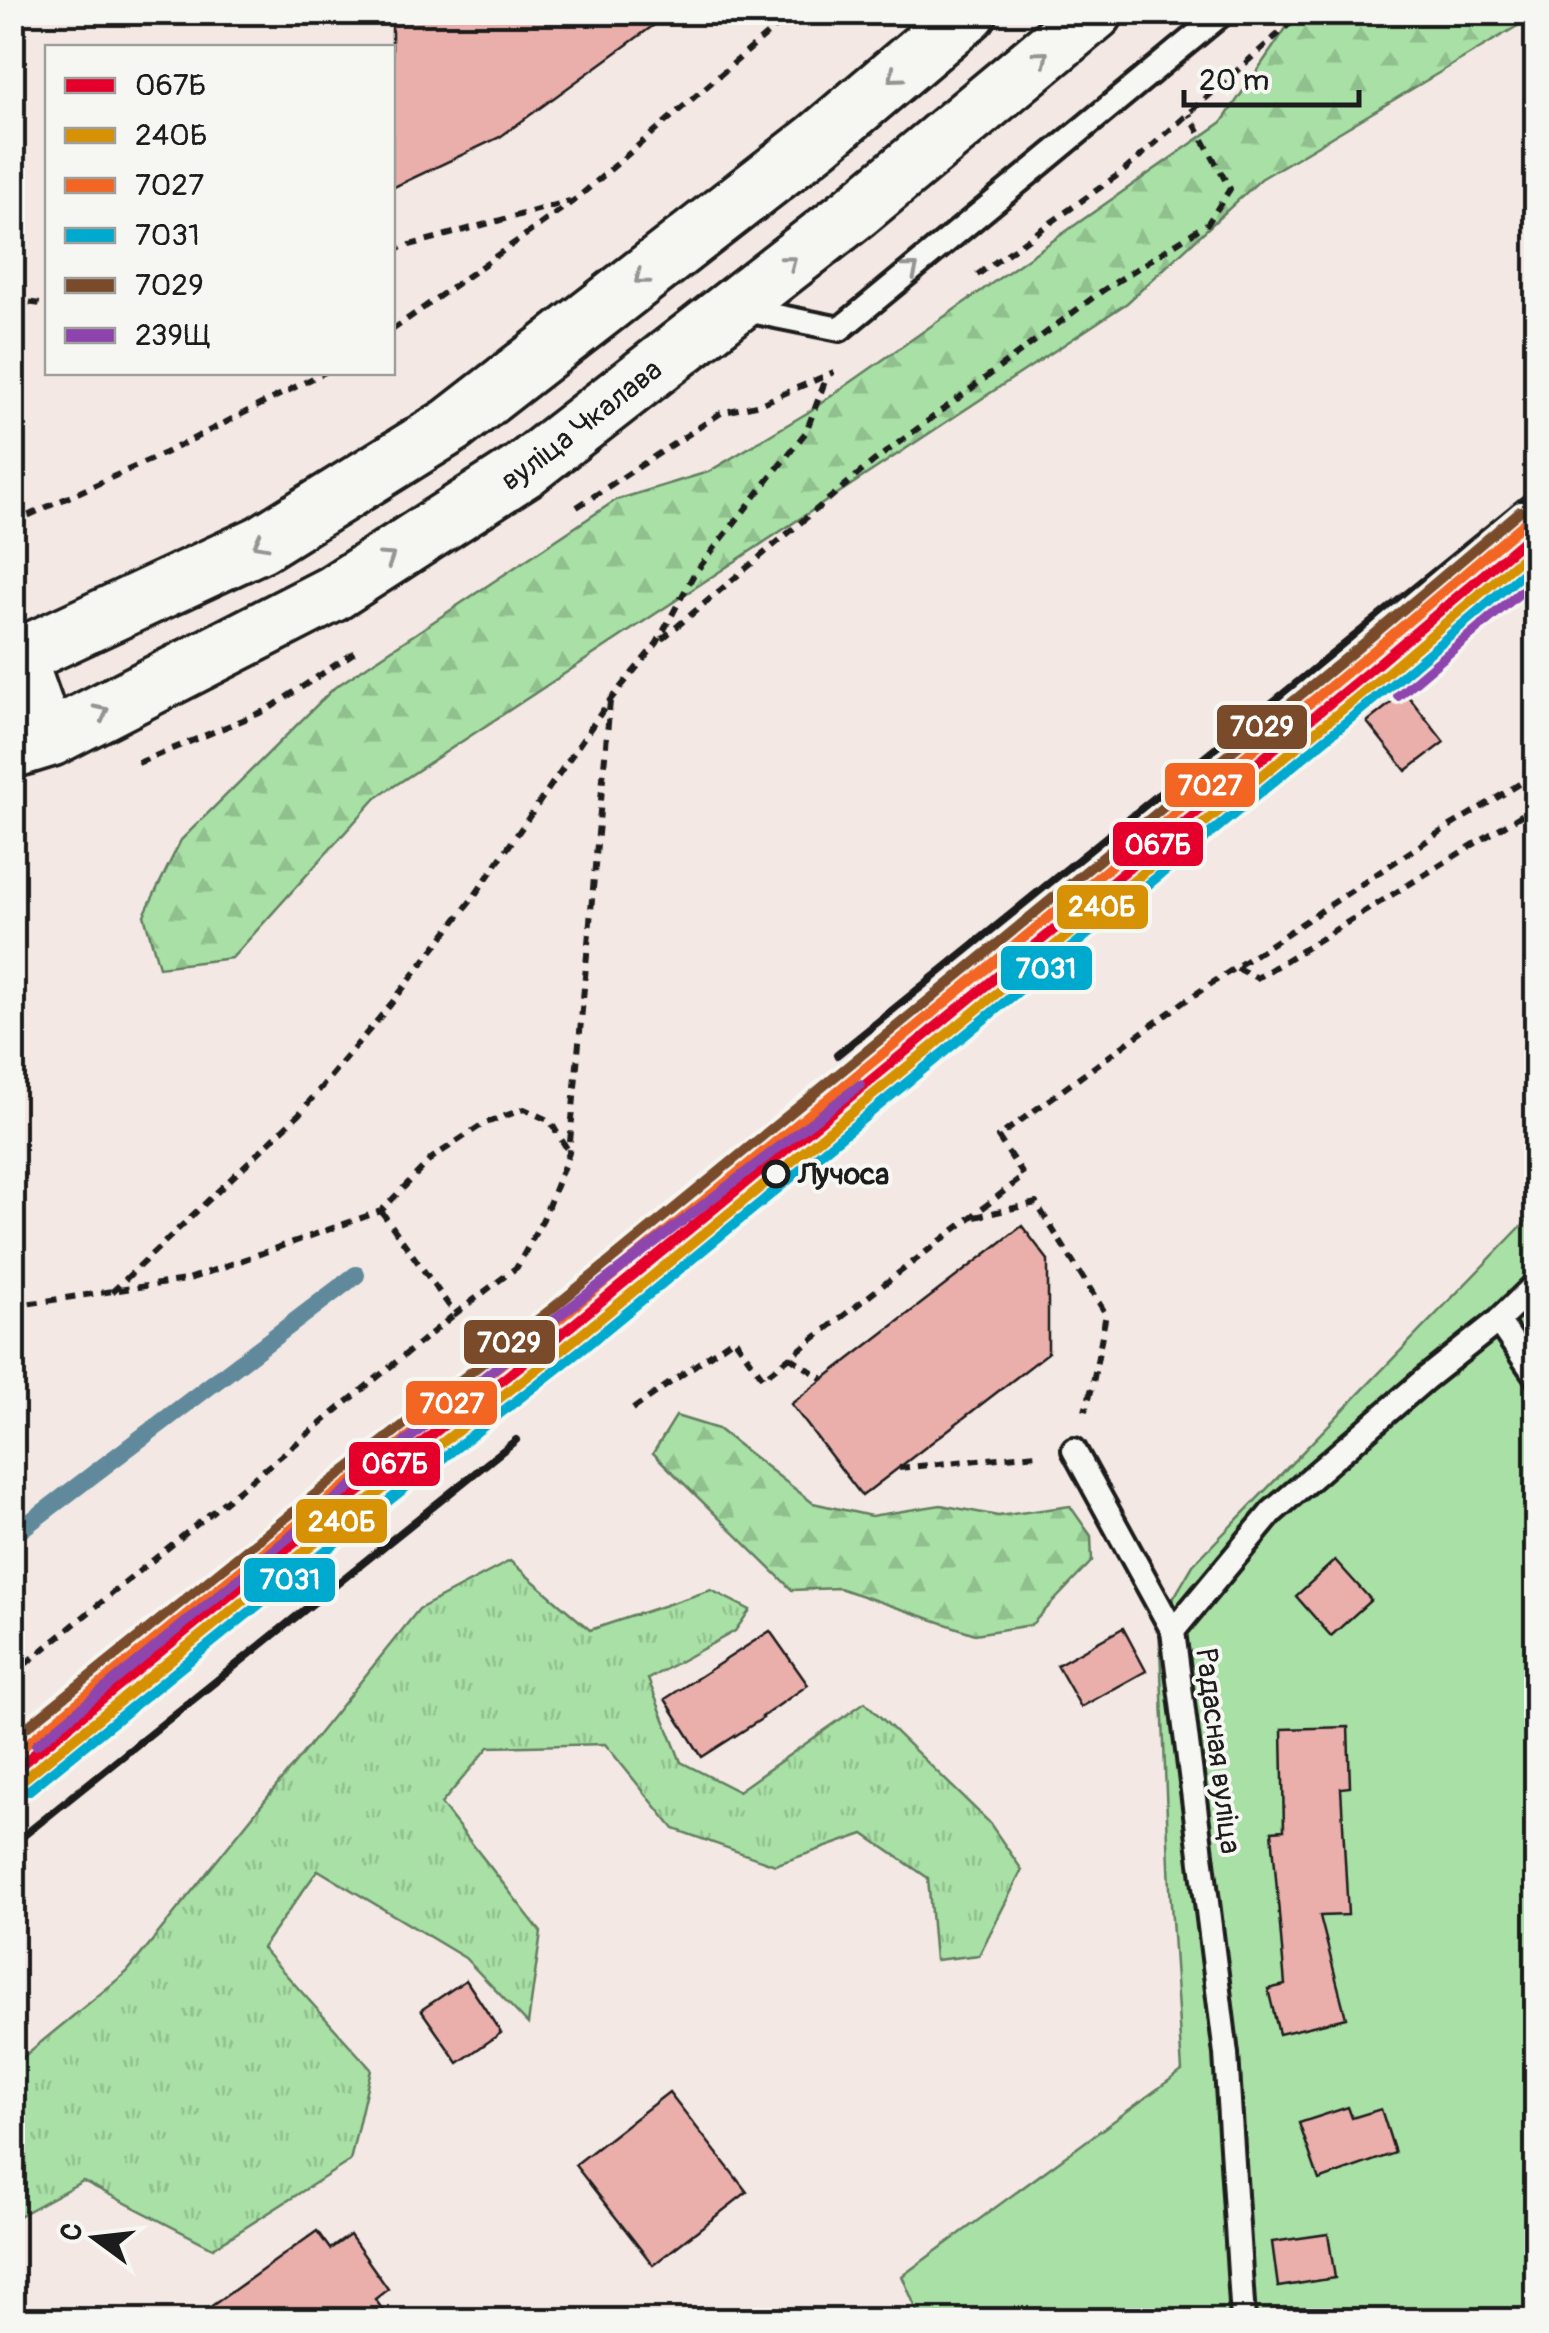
<svg xmlns="http://www.w3.org/2000/svg" width="1549" height="2333" font-family="Pangolin,sans-serif">
<defs>
<pattern id="grass-tufts" width="24" height="20" patternUnits="userSpaceOnUse" patternTransform="scale(2.5)"><rect width="24" height="20" fill="#a8e0a5"/><path d="M3 7l-1-3M5 7V3M7 7l1-3M15 17l-1-3M17 17v-4M19 17l1-3" fill="none" stroke="#90c08d"/></pattern>
<pattern id="forest-firs" width="22" height="20" patternUnits="userSpaceOnUse" patternTransform="scale(2.5)"><rect width="22" height="20" fill="#a8e0a5"/><path d="M5 1l3.5 6h-7zM16 11l3.5 6h-7z" fill="#90c08d"/></pattern>
</defs>
<rect width="100%" height="100%" fill="#f4e8e4"/>
<filter id="ink" filterUnits="userSpaceOnUse"><feTurbulence type="fractalNoise" baseFrequency=".01" numOctaves="2"/><feDisplacementMap in="SourceGraphic" scale="20" xChannelSelector="R" yChannelSelector="G"/><feConvolveMatrix kernelMatrix="1 2 1 2 8 2 1 2 1" color-interpolation-filters="sRGB"/></filter>
<g filter="url(#ink)">
<path fill="url(#grass-tufts)" stroke="#627e60" stroke-width="2.5" d="M510,1561L590,1630L711,1590L750,1610L735,1631L648,1679L681,1762L738,1791L865,1702L989,1822L1022,1870L979,1955L935,1960L928,1878L864,1834L775,1865L674,1829L605,1744L489,1747L441,1804L541,1932L528,2024L465,1958L318,1870L262,1948L371,2069L350,2161L213,2248L83,2181L13,2219V2065L127,1972L419,1609Z"/>
<g fill="url(#forest-firs)" stroke="#627e60" stroke-width="2.5">
<path d="M1297,12H1536V15L1261,179L1127,303L376,798L232,958L159,967L144,915L181,840L334,688L616,500L708,472L807,413L1222,122Z"/>
<path d="M676,1416L718,1429L813,1503L871,1516L941,1505L998,1516L1070,1506L1091,1536L1092,1561L1031,1625L975,1634L839,1588L792,1590L653,1453Z"/>
</g>
<path fill="#a8e0a5" stroke="#627e60" stroke-width="2.5" d="M1536,1211V2320H921L902,2276L1182,2071L1170,1889L1159,1623L1193,1565Z"/>
<g fill="none" stroke-linecap="round" stroke-linejoin="round">
<path stroke="#608a9b" stroke-width="18" d="M12,1536L356,1275"/>
</g>
<g fill="#eaafaa" stroke="#1c1c1c" stroke-width="2.5">
<path d="M392,12H672L500,137L392,188Z"/>
<path d="M1405,692L1444,742L1406,771L1367,722Z"/>
<path d="M1022,1226L1048,1260V1353L862,1496L791,1404Z"/>
<path d="M1335,1560L1371,1600L1331,1636L1296,1596Z"/>
<path d="M1123,1628L1146,1671L1081,1707L1057,1665Z"/>
<path d="M770,1631L808,1685L762,1717L763,1718L702,1757L665,1699Z"/>
<path d="M1348,1727L1350,1787L1341,1788L1348,1915L1320,1916L1346,2018L1279,2034L1268,1989L1285,1985L1272,1831L1284,1830L1282,1729Z"/>
<path d="M466,1980L501,2033L458,2063L421,2010Z"/>
<path d="M669,2092L747,2192L653,2265L575,2165Z"/>
<path d="M1348,2107L1352,2118L1381,2109L1395,2153L1319,2180L1299,2123Z"/>
<path d="M317,2231L330,2249L350,2235L388,2289L375,2299L390,2320H192Z"/>
<path d="M1328,2234L1335,2278L1278,2287L1272,2242Z"/>
</g>
<g fill="none" stroke-linecap="round" stroke-linejoin="round">
<g stroke="#1c1c1c" stroke-width="30">
<g id="lane">
<path d="M741,309L840,329L1224,12"/>
<path d="M1498,1321L1536,1376"/>
<path d="M1074,1450L1173,1631"/>
<path d="M1243,2320L1226,2054L1173,1631L1272,1512L1425,1379L1498,1321L1536,1284"/>
</g>
</g>
<g stroke="#1c1c1c" stroke-width="52">
<path id="street" d="M22,656L51,738"/>
</g>
<g stroke="#1c1c1c" stroke-width="62">
<g id="secondary">
<path d="M12,660L261,544L452,425L817,141L969,12"/>
<path id="s1" d="M12,750L51,738L332,594L524,470L856,211L1095,12"/>
</g>
</g>
<g stroke="#1c1c1c" stroke-width="6" stroke-dasharray="10 8" stroke-linecap="butt">
<path d="M392,250L570,201"/>
<path d="M977,275L1125,170L1303,12"/>
<path d="M12,300L48,305"/>
<path d="M392,330L576,199L793,12"/>
<path d="M577,507L721,413L760,404L834,372"/>
<path d="M12,523L165,453L325,372"/>
<path d="M662,639L874,461L1102,291L1208,223L1230,189L1189,114"/>
<path d="M138,763L267,710L358,650"/>
<path d="M1237,968L1257,978L1536,806"/>
<path d="M381,1211L455,1314L517,1267L543,1219L569,1153L610,701"/>
<path d="M975,1217L1036,1203L1106,1314L1092,1388L1085,1411"/>
<path d="M112,1292L299,1114L391,1004L473,898L610,700L657,643L694,574L806,432L827,376"/>
<path d="M12,1306L186,1280L381,1211L432,1158L483,1124L524,1109L550,1121L569,1152"/>
<path d="M790,1357L823,1379"/>
<path d="M633,1409L734,1338L763,1378L1024,1176L998,1137L1185,1001L1437,834L1536,774"/>
<path d="M899,1468L1037,1454"/>
<path d="M12,1675L455,1314"/>
</g>
<use href="#lane" stroke="#f6f6f2" stroke-width="22"/>
<use href="#street" stroke="#f6f6f2" stroke-width="45"/>
<use href="#secondary" stroke="#f6f6f2" stroke-width="55"/>
<g stroke="#1c1c1c" stroke-width="8">
<path d="M837,1055L1536,489"/>
<path d="M12,1845L516,1440"/>
</g>
<g stroke="#f6f6f2" stroke-width="18">
<path id="rail-1" d="M12,1772L329,1515L570,1327L1374,667L1536,530"/>
</g>
<g stroke="#f6f6f2" stroke-width="18">
<path id="rail-2" d="M20,1782L337,1525L578,1337L1382,677L1536,546"/>
</g>
<g stroke="#f6f6f2" stroke-width="18">
<path id="rail-3" d="M12,1756L321,1505L562,1317L1366,657L1528,520"/>
</g>
<g stroke="#f6f6f2" stroke-width="18">
<path id="rail-4" d="M28,1791L345,1535L586,1346L1390,686L1536,562"/>
</g>
<g stroke="#f6f6f2" stroke-width="18">
<path id="rail-5" d="M12,1739L313,1496L554,1307L1358,648L1520,511"/>
</g>
<g stroke="#f6f6f2" stroke-width="18">
<g id="rail-6">
<path d="M1398,696L1536,579"/>
<path d="M36,1745L560,1315L860,1085"/>
</g>
</g>
<use href="#rail-1" stroke="#e4002b" stroke-width="10"/>
<use href="#rail-2" stroke="#d69104" stroke-width="10"/>
<use href="#rail-3" stroke="#f26522" stroke-width="10"/>
<use href="#rail-4" stroke="#00a9ce" stroke-width="10"/>
<use href="#rail-5" stroke="#7a4b2a" stroke-width="10"/>
<use href="#rail-6" stroke="#8e44ad" stroke-width="10"/>
</g>
<defs><path id="oneway-chevron" d="M-2-3.5L2.5 0L-2 3.5" fill="none" stroke-width="1.6" stroke-linecap="round" stroke-linejoin="round" transform="scale(2.5)"/></defs>
<g stroke="#949492">
<use href="#oneway-chevron" transform="translate(1042 57) rotate(-40)"/>
<use href="#oneway-chevron" transform="translate(895 76) rotate(140)"/>
<use href="#oneway-chevron" transform="translate(790 262) rotate(-38)"/>
<use href="#oneway-chevron" transform="translate(912 269) rotate(-39)"/>
<use href="#oneway-chevron" transform="translate(641 278) rotate(142)"/>
<use href="#oneway-chevron" transform="translate(260 543) rotate(152)"/>
<use href="#oneway-chevron" transform="translate(388 558) rotate(-33)"/>
<use href="#oneway-chevron" transform="translate(102 712) rotate(-27)"/>
</g>
</g>
<circle fill="#f6f6f2" stroke="#1c1c1c" stroke-width="5" cx="776" cy="1174" r="12"/>
<g text-anchor="middle" dominant-baseline="central" stroke-width="8" stroke-linejoin="round" paint-order="stroke">
<g font-size="30" fill="#1c1c1c" stroke="#f6f6f2">
<text stroke="none"><textPath href="#s1" startOffset="658">вуліца Чкалава</textPath></text>
<text transform="translate(1218 1751) rotate(83)">Радасная вуліца</text>
</g>
<g font-size="30" font-weight="bold" fill="#1c1c1c" stroke="#f6f6f2" text-anchor="start">
<text x="798" y="1174">Лучоса</text>
</g>
</g>
<g stroke="#f6f6f2" stroke-width="4">
<rect x="1215" y="703" width="94" height="48" rx="10" fill="#7a4b2a"/>
<rect x="1163" y="761" width="94" height="48" rx="10" fill="#f26522"/>
<rect x="1111" y="820" width="94" height="48" rx="10" fill="#e4002b"/>
<rect x="1055" y="883" width="95" height="48" rx="10" fill="#d69104"/>
<rect x="999" y="944" width="95" height="48" rx="10" fill="#00a9ce"/>
<rect x="462" y="1318" width="95" height="48" rx="10" fill="#7a4b2a"/>
<rect x="404" y="1379" width="95" height="48" rx="10" fill="#f26522"/>
<rect x="347" y="1440" width="95" height="48" rx="10" fill="#e4002b"/>
<rect x="294" y="1497" width="95" height="48" rx="10" fill="#d69104"/>
<rect x="242" y="1556" width="95" height="48" rx="10" fill="#00a9ce"/>
</g>
<g font-size="28" text-anchor="middle" font-weight="bold" fill="#fff">
<text x="1262" y="736">7029</text>
<text x="1210" y="795">7027</text>
<text x="1158" y="854">067Б</text>
<text x="1102" y="916">240Б</text>
<text x="1046" y="978">7031</text>
<text x="509" y="1352">7029</text>
<text x="452" y="1413">7027</text>
<text x="395" y="1473">067Б</text>
<text x="342" y="1531">240Б</text>
<text x="290" y="1589">7031</text>
</g>
<rect width="1549" height="2333" fill="none" stroke="#f6f6f2" stroke-width="50"/>
<rect x="25" y="25" width="1499" height="2283" fill="none" stroke="#1c1c1c" stroke-width="4" filter="url(#ink)"/>
<rect x="45" y="45" width="350" height="330" fill="#f6f6f2" stroke="#9f9f9c" stroke-width="2.5"/>
<rect x="65" y="78" width="50" height="15" fill="#e4002b" stroke="#9f9f9c" stroke-width="2.5"/>
<text x="135" y="95" font-size="30" fill="#1c1c1c">067Б</text>
<rect x="65" y="128" width="50" height="15" fill="#d69104" stroke="#9f9f9c" stroke-width="2.5"/>
<text x="135" y="145" font-size="30" fill="#1c1c1c">240Б</text>
<rect x="65" y="178" width="50" height="15" fill="#f26522" stroke="#9f9f9c" stroke-width="2.5"/>
<text x="135" y="195" font-size="30" fill="#1c1c1c">7027</text>
<rect x="65" y="228" width="50" height="15" fill="#00a9ce" stroke="#9f9f9c" stroke-width="2.5"/>
<text x="135" y="245" font-size="30" fill="#1c1c1c">7031</text>
<rect x="65" y="278" width="50" height="15" fill="#7a4b2a" stroke="#9f9f9c" stroke-width="2.5"/>
<text x="135" y="295" font-size="30" fill="#1c1c1c">7029</text>
<rect x="65" y="328" width="50" height="15" fill="#8e44ad" stroke="#9f9f9c" stroke-width="2.5"/>
<text x="135" y="345" font-size="30" fill="#1c1c1c">239Щ</text>
<g transform="translate(95 2238) rotate(285)" stroke="#f6f6f2" stroke-width="8" paint-order="stroke">
<path d="M0-8L18 38L0 25L-18 38Z" fill="#1c1c1c"/>
<text y="-15" font-size="28" font-weight="bold" text-anchor="middle" fill="#1c1c1c">С</text>
</g>
<path d="M1184 90v15h175v-15" fill="none" stroke="#1c1c1c" stroke-width="5"/>
<text x="1199" y="90" font-size="30" fill="#1c1c1c" stroke="#f6f6f2" stroke-width="8" paint-order="stroke">20 m</text>
</svg>
